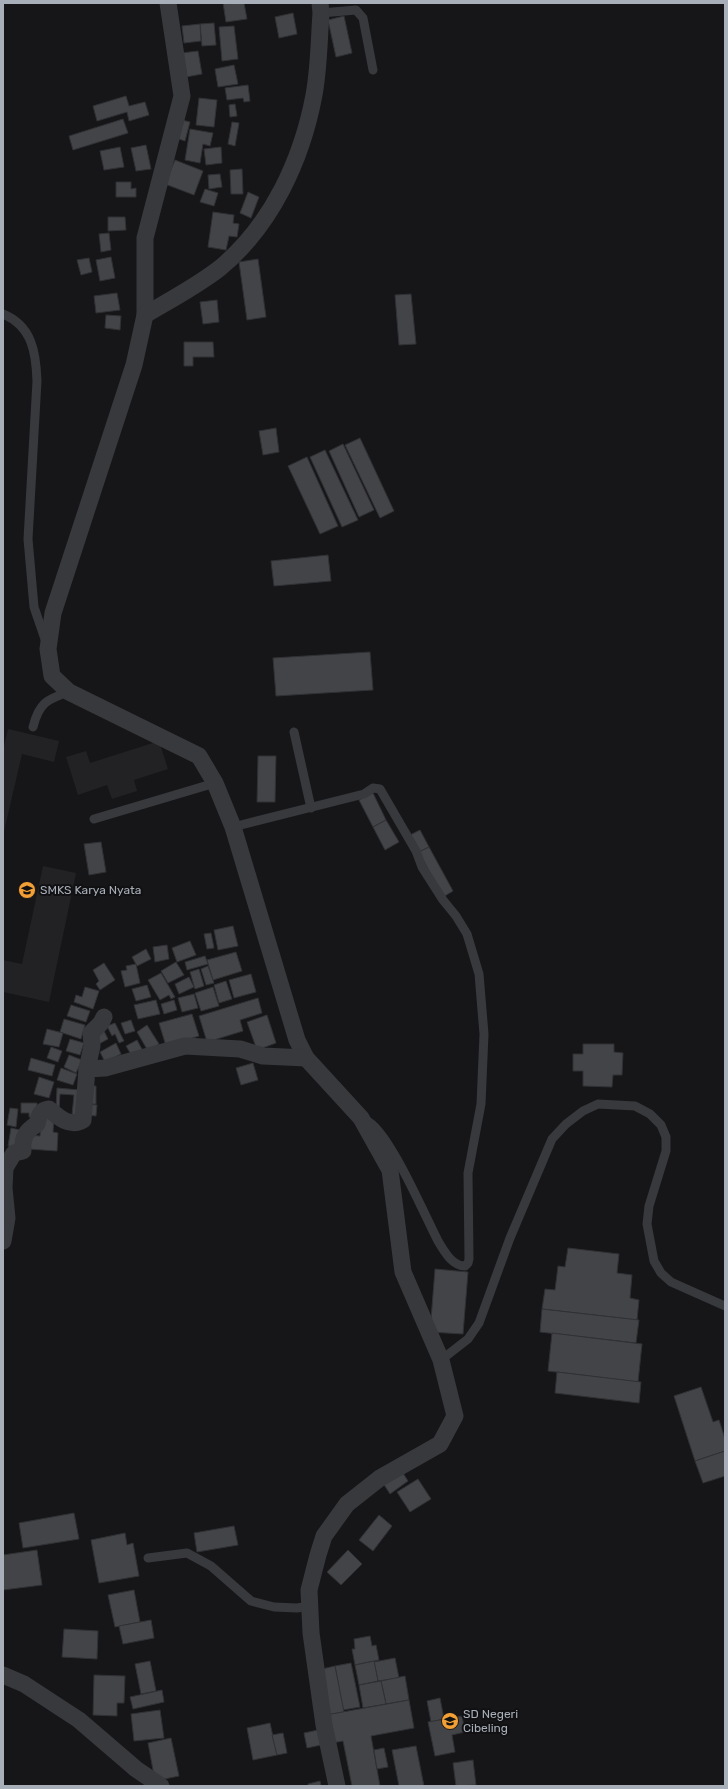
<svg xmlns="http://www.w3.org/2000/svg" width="728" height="1789" font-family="Rubik,sans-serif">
<rect width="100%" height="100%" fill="#161618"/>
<g fill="#222225">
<path d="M8,729L59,741L54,762L22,754L3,836V750Z"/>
<path d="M159,741L168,769L134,780L137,791L112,799L107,785L78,795L66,757L86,751L90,763Z"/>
<path d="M43,866L76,873L49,1002L3,992V960L22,964Z"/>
</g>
<g fill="#424448" stroke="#303134">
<path d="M223,3H244L247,19L226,22Z"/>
<path d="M293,13L297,34L279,38L275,17Z"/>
<path d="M344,16L352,53L336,57L328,20Z"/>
<path d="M214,23L216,45L202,46L200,24Z"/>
<path d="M200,24L201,41L184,43L182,26Z"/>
<path d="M234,26L238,59L222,61L219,27Z"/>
<path d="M198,51L202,74L186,77L182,53Z"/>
<path d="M234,65L238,84L218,87L215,69Z"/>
<path d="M248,85L250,101L244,102L243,98L227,100L225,88Z"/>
<path d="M126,96L129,106L145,102L149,115L129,121L127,112L97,121L93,106Z"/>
<path d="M199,98L217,100L214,127L196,125Z"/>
<path d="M235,104L237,116L230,117L229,105Z"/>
<path d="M123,119L128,133L73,150L69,136Z"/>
<path d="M178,119L190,122L185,141L173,137Z"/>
<path d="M232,122L239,123L235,146L228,144Z"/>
<path d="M190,129L213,133L210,146L203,144L200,163L185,160Z"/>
<path d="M146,145L151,169L136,171L131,148Z"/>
<path d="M120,147L124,167L104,170L100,151Z"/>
<path d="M221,147L222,163L206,165L204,149Z"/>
<path d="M175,160L203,171L194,195L165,184Z"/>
<path d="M242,169L243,194H231L230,170Z"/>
<path d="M220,174L222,187L209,189L208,175Z"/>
<path d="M116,182H131V189L136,188V197H116Z"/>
<path d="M205,189L218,193L214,206L200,202Z"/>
<path d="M248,192L259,197L251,218L240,213Z"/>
<path d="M213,212L234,215L233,223L239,224L237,237L229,236L226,250L208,247Z"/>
<path d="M108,217H125L126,230L108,231Z"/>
<path d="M109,233L111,250L101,252L99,234Z"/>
<path d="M111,257L115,278L100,281L96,260Z"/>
<path d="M89,258L92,272L81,275L77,260Z"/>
<path d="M258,259L266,317L247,320L239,262Z"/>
<path d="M117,293L120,310L96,313L94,296Z"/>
<path d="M411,294L416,344L399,345L395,295Z"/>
<path d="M217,300L219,322L203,324L200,302Z"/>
<path d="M106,315L121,316L120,330L105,328Z"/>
<path d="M184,342H213L214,357H193V366H184Z"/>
<path d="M276,428L279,452L263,455L259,431Z"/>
<path d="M360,438L394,511L380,518L345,445Z"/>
<path d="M343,444L374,510L359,517L329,451Z"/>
<path d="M325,450L358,520L342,527L310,457Z"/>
<path d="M307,457L338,526L320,534L288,466Z"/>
<path d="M328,555L331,581L274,586L271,561Z"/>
<path d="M370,652L373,690L276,696L273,658Z"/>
<path d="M258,756H276L275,802H257Z"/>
<path d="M373,793L386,820L373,827L359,800Z"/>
<path d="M386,820L399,842L385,850L373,827Z"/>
<path d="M420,830L429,847L419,852L410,835Z"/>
<path d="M101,842L106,872L89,875L84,844Z"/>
<path d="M429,847L453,891L443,897L419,852Z"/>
<path d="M233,926L238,946L218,950L214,930Z"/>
<path d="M211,933L214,948L207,949L204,934Z"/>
<path d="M190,941L196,955L177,962L172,948Z"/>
<path d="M167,945L169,959L155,962L153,947Z"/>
<path d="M146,949L151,959L137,966L132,957Z"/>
<path d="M236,952L242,971L213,980L207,960Z"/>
<path d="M205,956L208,964L187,970L185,962Z"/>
<path d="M176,962L184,975L168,983L161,971Z"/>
<path d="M104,963L115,980L100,990L96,984L99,981L93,970Z"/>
<path d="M136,964L140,983L125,987L121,971L127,970L126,966Z"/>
<path d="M208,966L214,983L206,985L201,969Z"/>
<path d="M199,969L204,986L195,989L190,972Z"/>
<path d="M161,973L175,997L171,999L169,995L160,1000L148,980Z"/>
<path d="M251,974L256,992L234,998L229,980Z"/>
<path d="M189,977L194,987L179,994L175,984Z"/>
<path d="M226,981L232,999L219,1003L214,985Z"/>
<path d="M147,985L151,997L136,1001L132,989Z"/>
<path d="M85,987L99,991L93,1009L74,1002L76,995L82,997Z"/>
<path d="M213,987L219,1006L201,1011L195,993Z"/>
<path d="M194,994L198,1008L182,1012L178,998Z"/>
<path d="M258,998L262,1013L240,1020L243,1031L207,1042L199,1016Z"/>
<path d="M156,1000L160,1014L138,1019L134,1005Z"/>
<path d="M174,1000L177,1010L164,1014L161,1004Z"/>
<path d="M71,1005L90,1011L86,1022L67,1016Z"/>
<path d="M192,1014L199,1036L166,1046L159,1023Z"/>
<path d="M267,1015L276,1043L257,1050L247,1022Z"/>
<path d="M64,1019L85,1025L81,1039L60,1032Z"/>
<path d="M131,1020L135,1031L125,1034L121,1023Z"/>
<path d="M115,1023L124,1041L119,1043L115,1034L112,1036L107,1026Z"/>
<path d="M147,1025L159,1044L148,1051L137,1032Z"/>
<path d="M47,1029L63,1033L59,1047L43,1044Z"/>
<path d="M103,1029L108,1039L99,1044L93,1034Z"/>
<path d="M70,1039L84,1043L80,1055L66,1051Z"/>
<path d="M137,1040L143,1051L132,1056L126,1046Z"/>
<path d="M116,1043L121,1054L105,1062L100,1052Z"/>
<path d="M583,1044H614V1052L623,1053L622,1075H613L612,1087L583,1086V1071H573V1054H583Z"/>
<path d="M51,1047L62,1051L58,1062L47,1058Z"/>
<path d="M69,1055L82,1060L76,1073L64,1067Z"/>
<path d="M31,1058L55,1065L52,1076L28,1070Z"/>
<path d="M253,1063L258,1080L241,1085L236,1068Z"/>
<path d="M61,1068L77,1074L73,1085L57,1080Z"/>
<path d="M39,1077L54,1082L49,1098L34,1094Z"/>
<path d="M87,1086H96V1104H88Z"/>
<path d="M57,1088L80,1090L78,1115H72L74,1095L60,1094L59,1110L56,1109Z"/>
<path d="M21,1103H37V1118L29,1117V1113H21Z"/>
<path d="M88,1104L97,1105L96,1116L87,1115Z"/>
<path d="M10,1108L18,1109L16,1127L7,1125Z"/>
<path d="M41,1116L54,1117L53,1132L58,1133L57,1151L28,1149L29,1135L40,1136Z"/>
<path d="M11,1128L20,1130L18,1147L8,1146Z"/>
<path d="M568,1248L619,1254L617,1273L632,1275L630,1298L639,1300L637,1320L542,1309L545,1289L555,1290L558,1266L565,1267Z"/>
<path d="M435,1269L468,1272L463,1334L430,1332Z"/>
<path d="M542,1309L639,1320L636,1343L540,1332Z"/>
<path d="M552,1333L642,1344L638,1382L548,1371Z"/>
<path d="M557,1372L641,1382L639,1403L555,1393Z"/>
<path d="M701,1387L713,1422L719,1420L725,1439V1451L695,1461L674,1396Z"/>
<path d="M725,1451V1476L703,1483L695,1461Z"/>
<path d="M401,1470L408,1481L390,1494L383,1483Z"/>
<path d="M418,1479L431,1499L410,1512L397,1492Z"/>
<path d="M74,1513L79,1539L23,1548L19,1523Z"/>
<path d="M379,1515L392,1526L373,1551L359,1540Z"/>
<path d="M234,1526L238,1545L197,1552L194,1533Z"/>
<path d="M125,1533L127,1545L133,1543L139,1576L99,1583L91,1540Z"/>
<path d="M37,1550L42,1585L3,1590V1555Z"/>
<path d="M348,1550L362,1564L341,1585L327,1572Z"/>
<path d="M134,1590L140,1622L115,1627L108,1595Z"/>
<path d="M151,1620L154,1638L123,1644L119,1626Z"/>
<path d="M64,1629L98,1631L97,1659L62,1657Z"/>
<path d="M370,1636L372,1646L376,1645L379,1660L355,1665L352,1649H355L354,1639Z"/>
<path d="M395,1658L399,1678L378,1681L374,1662Z"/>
<path d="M150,1661L156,1691L141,1694L135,1664Z"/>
<path d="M374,1661L378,1681L359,1685L355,1665Z"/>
<path d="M351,1663L360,1707L343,1710L335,1666Z"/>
<path d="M335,1666L344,1712L326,1715L318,1670Z"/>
<path d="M94,1675L125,1676L124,1703H117V1716L93,1715Z"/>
<path d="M405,1676L409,1700L386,1704L381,1681Z"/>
<path d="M381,1681L386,1704L363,1708L359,1685Z"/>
<path d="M162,1690L164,1702L133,1709L130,1697Z"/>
<path d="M440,1698L444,1719L431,1722L427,1701Z"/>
<path d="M409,1700L414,1728L371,1736L380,1786H352L343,1741L332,1743L326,1715Z"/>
<path d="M160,1710L164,1738L134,1741L131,1714Z"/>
<path d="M462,1716L465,1732L452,1735L455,1752L435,1756L428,1722Z"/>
<path d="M270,1723L277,1755L253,1760L247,1728Z"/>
<path d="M318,1730L321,1745L307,1748L304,1733Z"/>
<path d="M283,1733L287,1753L277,1755L272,1735Z"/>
<path d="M171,1738L179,1776L155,1781L148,1743Z"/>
<path d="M416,1746L424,1786H399L392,1750Z"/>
<path d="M384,1748L388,1767L377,1769L374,1750Z"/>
<path d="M473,1760L476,1785L456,1786L453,1763Z"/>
<path d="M320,1781L321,1786H308V1784Z"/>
</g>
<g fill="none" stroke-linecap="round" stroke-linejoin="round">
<g stroke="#37393d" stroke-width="9">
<path d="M321,13L356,10L363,18L373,70"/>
<path d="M3,314C32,326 36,352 37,381L28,539L34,607L46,642"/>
<path d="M33,727C39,703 47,699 69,692"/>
<path d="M294,732L311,808"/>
<path d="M94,819L215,783"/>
<path d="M233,827L364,794L373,788L380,789L416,851L422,867L443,900L456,916L467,934L479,974L484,1034L481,1104L468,1173L469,1259L468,1263L465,1266C452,1266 444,1251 438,1241C424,1214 391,1136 369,1122"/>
<path d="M441,1360L468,1339L479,1323L510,1238L552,1139L566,1124L583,1111L598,1104L635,1106L650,1114L661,1125L666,1137V1151L649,1206L647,1224L654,1261L661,1273L671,1282L725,1306"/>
<path d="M148,1558L187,1553L211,1566L251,1601L274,1607L297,1608L310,1606"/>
</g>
<g stroke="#37393d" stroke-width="17">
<path d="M168,3L182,96L145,238V315L134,365L53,613L48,649L52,676L69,692L199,756L215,783L233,827L297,1040L306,1058L361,1118L390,1170L403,1272L441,1360L455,1416L440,1444L380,1478L347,1504L324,1536L318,1555L309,1590L311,1633L324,1725L337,1786"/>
<path d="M145,315C170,300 197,286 220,268C272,225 302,159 314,95C319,68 319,40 321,13L320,3"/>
<path d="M87,1069L92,1046L91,1033L101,1023L104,1017"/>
<path d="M3,1241L7,1218L4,1188L5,1168L14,1153L23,1151C22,1137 26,1131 37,1124C39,1116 40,1110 49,1109C58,1117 70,1128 83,1120L87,1069L105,1068L185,1046L240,1049L263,1056L306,1058"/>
<path d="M3,1675L24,1684L79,1720L136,1769L161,1786"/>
</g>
</g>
<defs>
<g id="school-disc" transform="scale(0.9)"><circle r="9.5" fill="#f29f35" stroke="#111113"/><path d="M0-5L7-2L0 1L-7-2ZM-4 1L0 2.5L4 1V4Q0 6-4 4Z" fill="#111"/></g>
</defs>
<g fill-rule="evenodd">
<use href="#school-disc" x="27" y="890"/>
<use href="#school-disc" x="450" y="1721"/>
</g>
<g text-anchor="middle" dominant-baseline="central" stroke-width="4" stroke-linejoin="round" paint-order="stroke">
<g font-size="12" fill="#a8afb8" stroke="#111113" text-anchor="start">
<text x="40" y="890">SMKS Karya Nyata</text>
<text x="463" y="1714">SD Negeri<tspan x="463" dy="14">Cibeling</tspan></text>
</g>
</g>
<rect width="728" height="1789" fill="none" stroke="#a8afb8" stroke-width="8"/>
</svg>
